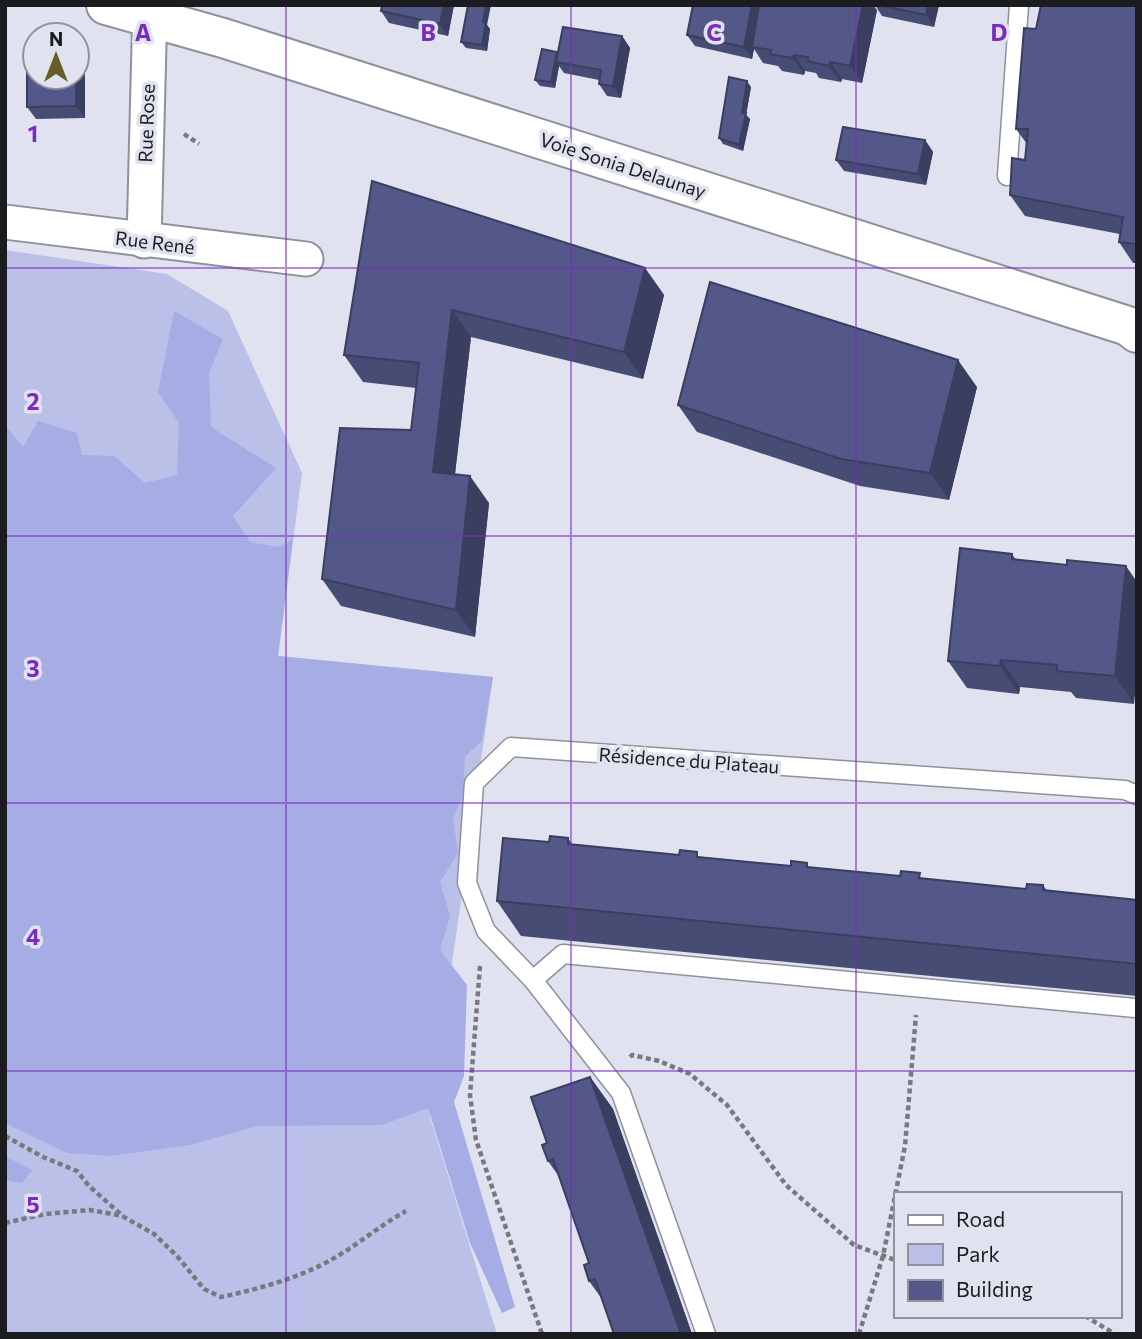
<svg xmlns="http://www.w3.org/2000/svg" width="1142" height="1339" font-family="Commissioner,sans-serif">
<rect width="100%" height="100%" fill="#e0e2ef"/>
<path fill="#bac0e7" d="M5,250L167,274L228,311L302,473L278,656L493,677L430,1117L497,1334H5Z"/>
<g fill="#a6ade4">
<path d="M174,311L223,339L209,373L211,427L276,468L233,516L250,542L279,547L293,539L278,656L493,677L482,741L465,756L463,797L453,817L458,853L440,882L450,916L440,950L467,985L464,1076L454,1102L515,1307L502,1313L470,1243L428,1108L382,1125L257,1126L190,1145L110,1156L67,1153L5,1123V425L23,447L38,421L77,433L82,455L114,456L145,483L177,475L179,423L158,392Z"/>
<path d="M5,1156L32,1170L22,1183L5,1180Z"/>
</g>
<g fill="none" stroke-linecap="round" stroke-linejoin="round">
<g stroke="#8e909c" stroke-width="21">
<g id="lane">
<path d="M1007,176L1019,5"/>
<path d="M533,980L563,954L1135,1008"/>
<path d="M706,1334L621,1093L533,980L486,931L467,883L474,783L511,747L1125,790L1137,795"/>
</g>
</g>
<g stroke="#8e909c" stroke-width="37">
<g id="street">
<path d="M5,222L306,259"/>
<path d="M144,241L150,5"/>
</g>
</g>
<g stroke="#8e909c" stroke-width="42">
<path id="secondary" d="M106,5L223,38L1128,326L1137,333"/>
</g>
<g stroke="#777880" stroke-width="4.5" stroke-dasharray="5 3.5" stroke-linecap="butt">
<path d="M184,134L199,144"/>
<path d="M480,966L470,1095L476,1140L542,1334"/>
<path d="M630,1057L632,1055L659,1061L690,1074L727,1105L786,1185L854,1245L895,1260"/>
<path d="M5,1136L43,1157L77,1171L89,1186L124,1217L154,1234L177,1256L204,1289L221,1297C258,1289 296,1279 329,1261C355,1247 379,1226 406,1211"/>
<path d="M5,1223L45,1214L90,1210L123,1216"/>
<path d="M1085,1316L1115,1334"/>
<path d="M859,1334L883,1256L905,1146L916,1015"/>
</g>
<use href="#lane" stroke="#fff" stroke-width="18"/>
<use href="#street" stroke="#fff" stroke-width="33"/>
<use href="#secondary" stroke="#fff" stroke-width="38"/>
</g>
<g fill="#474c75">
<path d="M454,5L448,36L389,23L381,11Z"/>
<path d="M875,5H939L934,27L882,16Z"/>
<path d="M1137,5V263H1133L1119,242L1120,234L1025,216L1010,195L1025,160L1027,144L1016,129L1036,29Z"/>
<path d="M877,10L862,83L842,79L841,82L819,78L816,73L805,71L804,75L782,71L778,66L763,63L754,49L752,59L695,46L687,35Z"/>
<path d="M487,25L490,29L487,51L466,48L461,42Z"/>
<path d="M622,36L630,48L621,98L607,96L599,84V80L564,73L559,66L555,88L540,86L535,80L557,52L558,54Z"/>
<path d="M85,59V118L36,119L27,107Z"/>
<path d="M751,87L746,115L750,119L743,151L723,144L719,138Z"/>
<path d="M925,140L933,152L926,185L844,171L836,160Z"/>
<path d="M372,181L645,268L664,295L643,379L471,337L455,474L489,503L475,637L341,606L322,579L411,430L416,388L363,382L344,355Z"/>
<path d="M977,387L949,500L860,486L697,432L678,405Z"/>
<path d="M1012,554L1016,560L1067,565L1134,704L1076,698L1071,692L1020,687L1019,694L967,688L948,661Z"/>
<path d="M568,838L572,844L1026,889L1043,885L1047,891L1137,900V996L521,936L497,901L549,842Z"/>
<path d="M590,1077L613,1109L692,1334H614L602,1299L589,1281V1263L560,1178L548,1161L547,1143Z"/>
</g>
<g fill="#3a3e5f">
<path d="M444,5H454L448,36L440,24Z"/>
<path d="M486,5H491L487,25L490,29L487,51L482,45L483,22Z"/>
<path d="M752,5H761L752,47L754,49L752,59L744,47Z"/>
<path d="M863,5H873L877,10L862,83L850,66Z"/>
<path d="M928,5H939L934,27L926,15Z"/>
<path d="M622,36L630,48L621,98L613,86Z"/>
<path d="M77,48L85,59V118L76,106Z"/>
<path d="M557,52L561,58L556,62L559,66L555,88L551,82Z"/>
<path d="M794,55L805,71L804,75L793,58Z"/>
<path d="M830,62L842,79L841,82L829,66Z"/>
<path d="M747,81L751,87L746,115L750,119L743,151L739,145L742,113Z"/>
<path d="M925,140L933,152L926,185L918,174Z"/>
<path d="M645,268L664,295L643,379L624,352Z"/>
<path d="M452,310L471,337L452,499L433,472Z"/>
<path d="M958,360L977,387L949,500L930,473Z"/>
<path d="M470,476L489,503L475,637L456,610Z"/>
<path d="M1126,566L1137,582V674L1134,704L1115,676Z"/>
<path d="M1001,660L1020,687L1019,694L1000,666Z"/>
<path d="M590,1077L613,1109L692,1334H681Z"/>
</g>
<g fill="#535888" stroke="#3a3e5f" stroke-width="2">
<path d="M382,5H444L440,24L381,11Z"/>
<path d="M468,5H486L483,22L486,23L482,45L461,42Z"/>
<path d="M693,5H752L744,47L687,35Z"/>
<path d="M759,5H863L850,66L830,62L829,66L808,61V57L794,55L793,58L770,54L771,50L752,47Z"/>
<path d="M878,5H928L926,15Z"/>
<path d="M1041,5H1137V244L1119,242L1123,217L1010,195L1012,158L1025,160L1028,129H1016L1024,28L1036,29Z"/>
<path d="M563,27L622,36L613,86L599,84L601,70L556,62Z"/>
<path d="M27,49H35V77H76V106L27,107Z"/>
<path d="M542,49L557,52L551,82L535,80Z"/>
<path d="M729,77L747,81L742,113H746L739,145L719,138Z"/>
<path d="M843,127L925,140L918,174L836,160Z"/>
<path d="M372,181L645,268L624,352L452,310L433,472L470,476L456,610L322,579L340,428L411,430L419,363L344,355Z"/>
<path d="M710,282L958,360L930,473L841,459L678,405Z"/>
<path d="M960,548L1012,554V559L1067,565V560L1126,566L1115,676L1057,671V665L1001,660L1000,666L948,661Z"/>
<path d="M550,836L568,838V844L679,855L680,850L697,852V857L791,866V861L807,863V867L900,876L901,871L920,873L919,878L1026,889L1027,884L1043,885V890L1137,900V964L497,901L503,838L549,842Z"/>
<path d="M590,1077L681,1334H614L595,1279L589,1281L584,1265L589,1263L553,1159L548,1161L542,1145L547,1143L531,1097Z"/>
</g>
<path fill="none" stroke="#7b2cbf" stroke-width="2" stroke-opacity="0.55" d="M286,5V1334M571,5V1334M856,5V1334M5,268H1137M5,536H1137M5,803H1137M5,1071H1137"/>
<g text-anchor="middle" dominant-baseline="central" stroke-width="7" stroke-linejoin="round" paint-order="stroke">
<g font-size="19" fill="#1b1c20" stroke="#e0e2ef">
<text transform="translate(146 123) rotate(-88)">Rue Rose</text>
<text transform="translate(623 165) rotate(18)">Voie Sonia Delaunay</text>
<text transform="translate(155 242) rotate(7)">Rue René</text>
<text transform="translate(689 760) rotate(4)">Résidence du Plateau</text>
</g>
</g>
<g font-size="23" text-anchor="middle" font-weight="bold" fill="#7b2cbf" stroke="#e0e2ef" stroke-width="7" stroke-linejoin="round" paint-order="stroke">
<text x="143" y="41">A</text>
<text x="428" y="41">B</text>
<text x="714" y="41">C</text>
<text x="999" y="41">D</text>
<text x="33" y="142">1</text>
<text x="33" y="410">2</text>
<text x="33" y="677">3</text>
<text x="33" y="945">4</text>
<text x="33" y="1213">5</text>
</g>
<rect width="1142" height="1339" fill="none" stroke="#1b1c20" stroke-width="14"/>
<rect x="894" y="1192" width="228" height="126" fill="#e0e2ef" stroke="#91939c" stroke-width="2"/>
<rect x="908" y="1215" width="35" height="10" fill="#ffffff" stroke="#91939c" stroke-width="2"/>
<text x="956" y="1227" font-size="21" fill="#1b1c20">Road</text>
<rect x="908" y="1244" width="35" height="21" fill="#bac0e7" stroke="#91939c" stroke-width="2"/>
<text x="956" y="1262" font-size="21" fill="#1b1c20">Park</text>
<rect x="908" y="1280" width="35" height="21" fill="#535888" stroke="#91939c" stroke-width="2"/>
<text x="956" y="1297" font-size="21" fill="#1b1c20">Building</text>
<g transform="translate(56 56)"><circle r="33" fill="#e0e2ef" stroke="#91939c" stroke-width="2"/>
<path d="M0-5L12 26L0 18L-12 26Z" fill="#665d29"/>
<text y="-10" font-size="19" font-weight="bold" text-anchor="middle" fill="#1b1c20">N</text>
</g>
</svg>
